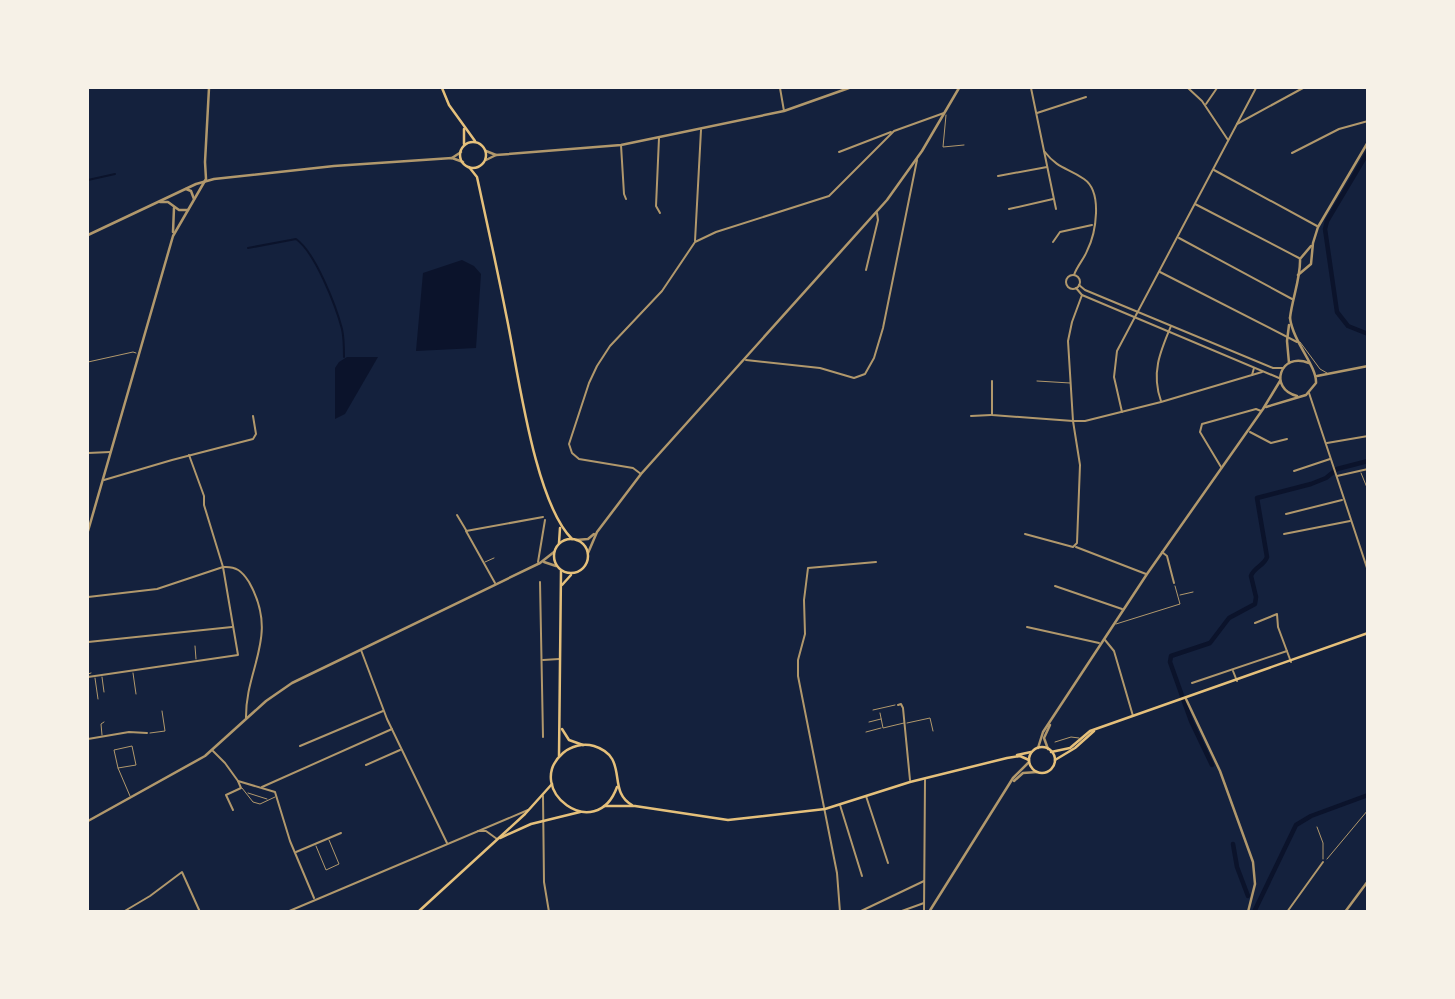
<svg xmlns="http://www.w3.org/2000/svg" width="1455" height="999" font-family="'Titillium Web',sans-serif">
<rect width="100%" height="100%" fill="#14213d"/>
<g fill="#0b132b">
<path d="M462,260L474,266L481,274L476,348L416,351L423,273Z"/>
<path d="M347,357H378L345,414L335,419V368L339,362Z"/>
</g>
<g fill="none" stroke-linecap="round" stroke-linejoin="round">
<g stroke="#0b132b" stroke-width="2">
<path d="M88,180L115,174"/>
<path d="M248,248L296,239C315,252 336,306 342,329C344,338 344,347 344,357"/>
</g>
<g stroke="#0b132b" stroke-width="4.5">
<path d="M1368,152L1327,221L1325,229L1337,312L1348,326L1368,334"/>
<path d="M1212,765L1191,721L1170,662L1171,656L1210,643L1229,618L1255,604L1256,597L1251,576C1254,567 1264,566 1267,557L1257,498L1311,484L1326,478L1337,469L1368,461"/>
<path d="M1233,844L1237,867L1248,896"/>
<path d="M1254,912L1296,825L1311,816L1368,795"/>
</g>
<g stroke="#b1986c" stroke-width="1">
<path d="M946,115L943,147L964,145"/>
<path d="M1300,342L1320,369L1327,373"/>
<path d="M88,362L133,352L136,353"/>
<path d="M1037,381L1070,383"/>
<path d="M1361,473L1368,490"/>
<path d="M485,562L494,558"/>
<path d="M1180,595L1193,592"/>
<path d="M1116,624L1180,604L1175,586"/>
<path d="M195,646L196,659"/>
<path d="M133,673L136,694"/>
<path d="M88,674L91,673"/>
<path d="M102,677L104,692"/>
<path d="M95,678L98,699"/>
<path d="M873,710L895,705"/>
<path d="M880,713L883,728L904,723"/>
<path d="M869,722L881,719"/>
<path d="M907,723L930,718L933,731"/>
<path d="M866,732L881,728"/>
<path d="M150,733L165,731L162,711"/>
<path d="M102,735L101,724L104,722"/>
<path d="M1055,742L1071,737L1079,738"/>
<path d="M118,768L114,750L132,746L136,765L118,768L130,796"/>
<path d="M242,788L253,802L260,804L275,797"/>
<path d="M248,793L267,799"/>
<path d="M1317,827L1323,843V859"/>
<path d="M316,846L326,870L339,864L329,840"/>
<path d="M1327,859L1368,810"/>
</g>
<path stroke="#b1986c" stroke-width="2" d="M1162,552L1167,556L1174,583"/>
<g stroke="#b1986c" stroke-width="2">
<path d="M780,88L784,111"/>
<path d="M1031,88L1056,209"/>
<path d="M1117,88H1118"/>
<path d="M1188,88L1202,101L1228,140"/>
<path d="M1206,104L1217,88"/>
<path d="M1037,113L1086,97"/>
<path d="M1237,124L1303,88"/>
<path d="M659,138L656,206L660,213"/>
<path d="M621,145L624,194L626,199"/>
<path d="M1044,151C1059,170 1067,167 1084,179C1103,192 1096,233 1087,251C1084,259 1077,266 1074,275"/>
<path d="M839,152L891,132"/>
<path d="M1292,153L1339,129L1368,121"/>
<path d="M1214,170L1317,226"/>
<path d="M998,176L1047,167"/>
<path d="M1195,204L1299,258"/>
<path d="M1009,209L1053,199"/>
<path d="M1179,238L1292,299"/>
<path d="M695,241L701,130"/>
<path d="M1053,242L1060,232L1092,225"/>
<path d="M866,270L878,220L877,213"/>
<path d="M1160,272L1297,342"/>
<circle cx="1073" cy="282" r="7"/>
<path d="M1079,285L1085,290L1273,368H1283"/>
<path d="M1076,288L1082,295L1279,378"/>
<path d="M746,360L820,368L854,378L865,374L874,358L883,328L917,160"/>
<path d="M1254,368L1252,375L1262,372"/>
<path d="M992,381V415L1073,421H1085L1161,402L1252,375"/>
<path d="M1309,393L1368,571"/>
<path d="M1161,401C1151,373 1160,352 1171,326"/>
<path d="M1122,412L1114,377L1117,351L1256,88"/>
<path d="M971,416L991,415"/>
<path d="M1250,432L1271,443L1287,439"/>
<path d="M1327,443L1368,436"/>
<path d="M88,453L110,452"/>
<path d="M1221,467L1200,432L1202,424L1256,409L1261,411"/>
<path d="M1294,471L1330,459"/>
<path d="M641,474L633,468L579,459L572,453L569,444L589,383L597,366L610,346L662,291L695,242L716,232L829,196L894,131L944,113"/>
<path d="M1337,476L1368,469"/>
<path d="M104,480L172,460L253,439L256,434L253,416"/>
<path d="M1286,514L1342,500"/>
<path d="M457,515L466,530"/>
<path d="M1025,534L1073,547L1077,543L1080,465L1073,421L1068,341L1072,322L1082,295"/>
<path d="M1284,534L1350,521"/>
<path d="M1076,547L1146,574"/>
<path d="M538,562L545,520"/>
<path d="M540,582L543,737"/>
<path d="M495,583L466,531L543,517"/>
<path d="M1055,586L1122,609"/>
<path d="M88,597L157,589L223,567C236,566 242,571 249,582C280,637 245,667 246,719"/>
<path d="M1255,623L1277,614L1278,627L1291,662"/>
<path d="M1027,627L1099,643"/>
<path d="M1105,640L1114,651L1133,716"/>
<path d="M88,642L232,627"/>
<path d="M361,650L387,719L447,843"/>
<path d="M543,660L559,659"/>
<path d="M1233,671L1237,681"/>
<path d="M88,677L238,655L223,567L204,505V496L189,455"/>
<path d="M1192,683L1287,651"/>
<path d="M898,705L901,704L903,708L910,780"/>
<path d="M88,739L129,732L147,733"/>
<path d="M300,746L383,711"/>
<path d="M213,751L225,763L238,781L275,792L290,841L314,898"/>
<path d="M366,765L400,750"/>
<path d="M262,787L392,729"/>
<path d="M543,796L544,882L549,912"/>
<path d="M866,796L888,863"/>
<path d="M840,805L862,876"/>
<path d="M233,810L226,795L241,788L238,781"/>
<path d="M478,831H486L497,839"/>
<path d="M296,852L341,833"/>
<path d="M123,912L150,896L182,872L200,912"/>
<path d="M287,912L528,810"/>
<path d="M840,912L837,873L798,676V660L805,634L804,600L808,568L876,562"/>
<path d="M859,912L924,881"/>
<path d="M899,912L924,903"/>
<path d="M924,912L925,780"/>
<path d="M1287,912L1323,862"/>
</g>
<g stroke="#b1986c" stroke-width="2.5">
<path d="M486,151L496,155"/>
<path d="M452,158L461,152"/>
<path d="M486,160L496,155L621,145L784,111L849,88"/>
<path d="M186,189L191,191L194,199"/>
<path d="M160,202H168L179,210H188"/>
<path d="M173,232L174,208"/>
<path d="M88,235L196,184L214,179L334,166L452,158L463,162"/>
<path d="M1298,275L1311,264L1313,243L1318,227L1368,142"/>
<path d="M1290,318C1292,299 1301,277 1300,259L1311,246"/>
<path d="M1289,363L1287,341L1289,325"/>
<path d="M1317,376L1368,366"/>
<path d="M1297,396C1268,389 1280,351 1309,363"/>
<path d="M1266,407L1306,395L1316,383C1317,366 1293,342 1290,318"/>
<path d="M88,531L173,236L206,179L205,162L209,88"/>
<path d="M576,540L588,539L594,534"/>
<path d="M588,553L597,532L641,474L887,200L922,151L959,88"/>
<path d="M544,562L556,566"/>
<path d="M1186,699L1220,771L1253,862L1255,884L1248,912"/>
<path d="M1038,748L1043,732L1147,574L1263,409L1280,381"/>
<path d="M1048,749L1044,738L1050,725"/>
<path d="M1014,781L1023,773L1037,772"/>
<path d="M88,821L205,756L266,701L292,683L540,563L554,552"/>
<path d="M929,912L1013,778L1029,762"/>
<path d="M1345,912L1368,881"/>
</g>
<g stroke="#e5c07b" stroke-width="2.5">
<path d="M442,88L449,105L475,141"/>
<path d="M464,129V144"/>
<circle cx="473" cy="155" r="13"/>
<path d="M469,167L477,177C487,223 497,268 506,314C518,370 534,501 572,539"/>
<circle cx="571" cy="556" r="17"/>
<path d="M559,543L560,528"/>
<path d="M562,585L571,575"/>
<path d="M562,729L569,740L583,745"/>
<circle cx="1042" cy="760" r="13"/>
<path d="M1051,752L1070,748L1090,731L1368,633"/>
<path d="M1017,755L1031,752"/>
<path d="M559,756L561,571"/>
<path d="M1055,760L1075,748L1094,731"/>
<path d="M617,787C596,845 522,789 563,753C571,746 583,743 594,746C630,757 606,791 632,805"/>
<path d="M604,806H635L728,820L825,809L910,782L1007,758L1020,756L1029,760"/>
<path d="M500,838L531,824L580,812"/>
<path d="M418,912L525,814L552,784"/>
</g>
</g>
<rect width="1455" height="999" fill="none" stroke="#f6f1e7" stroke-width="178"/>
</svg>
